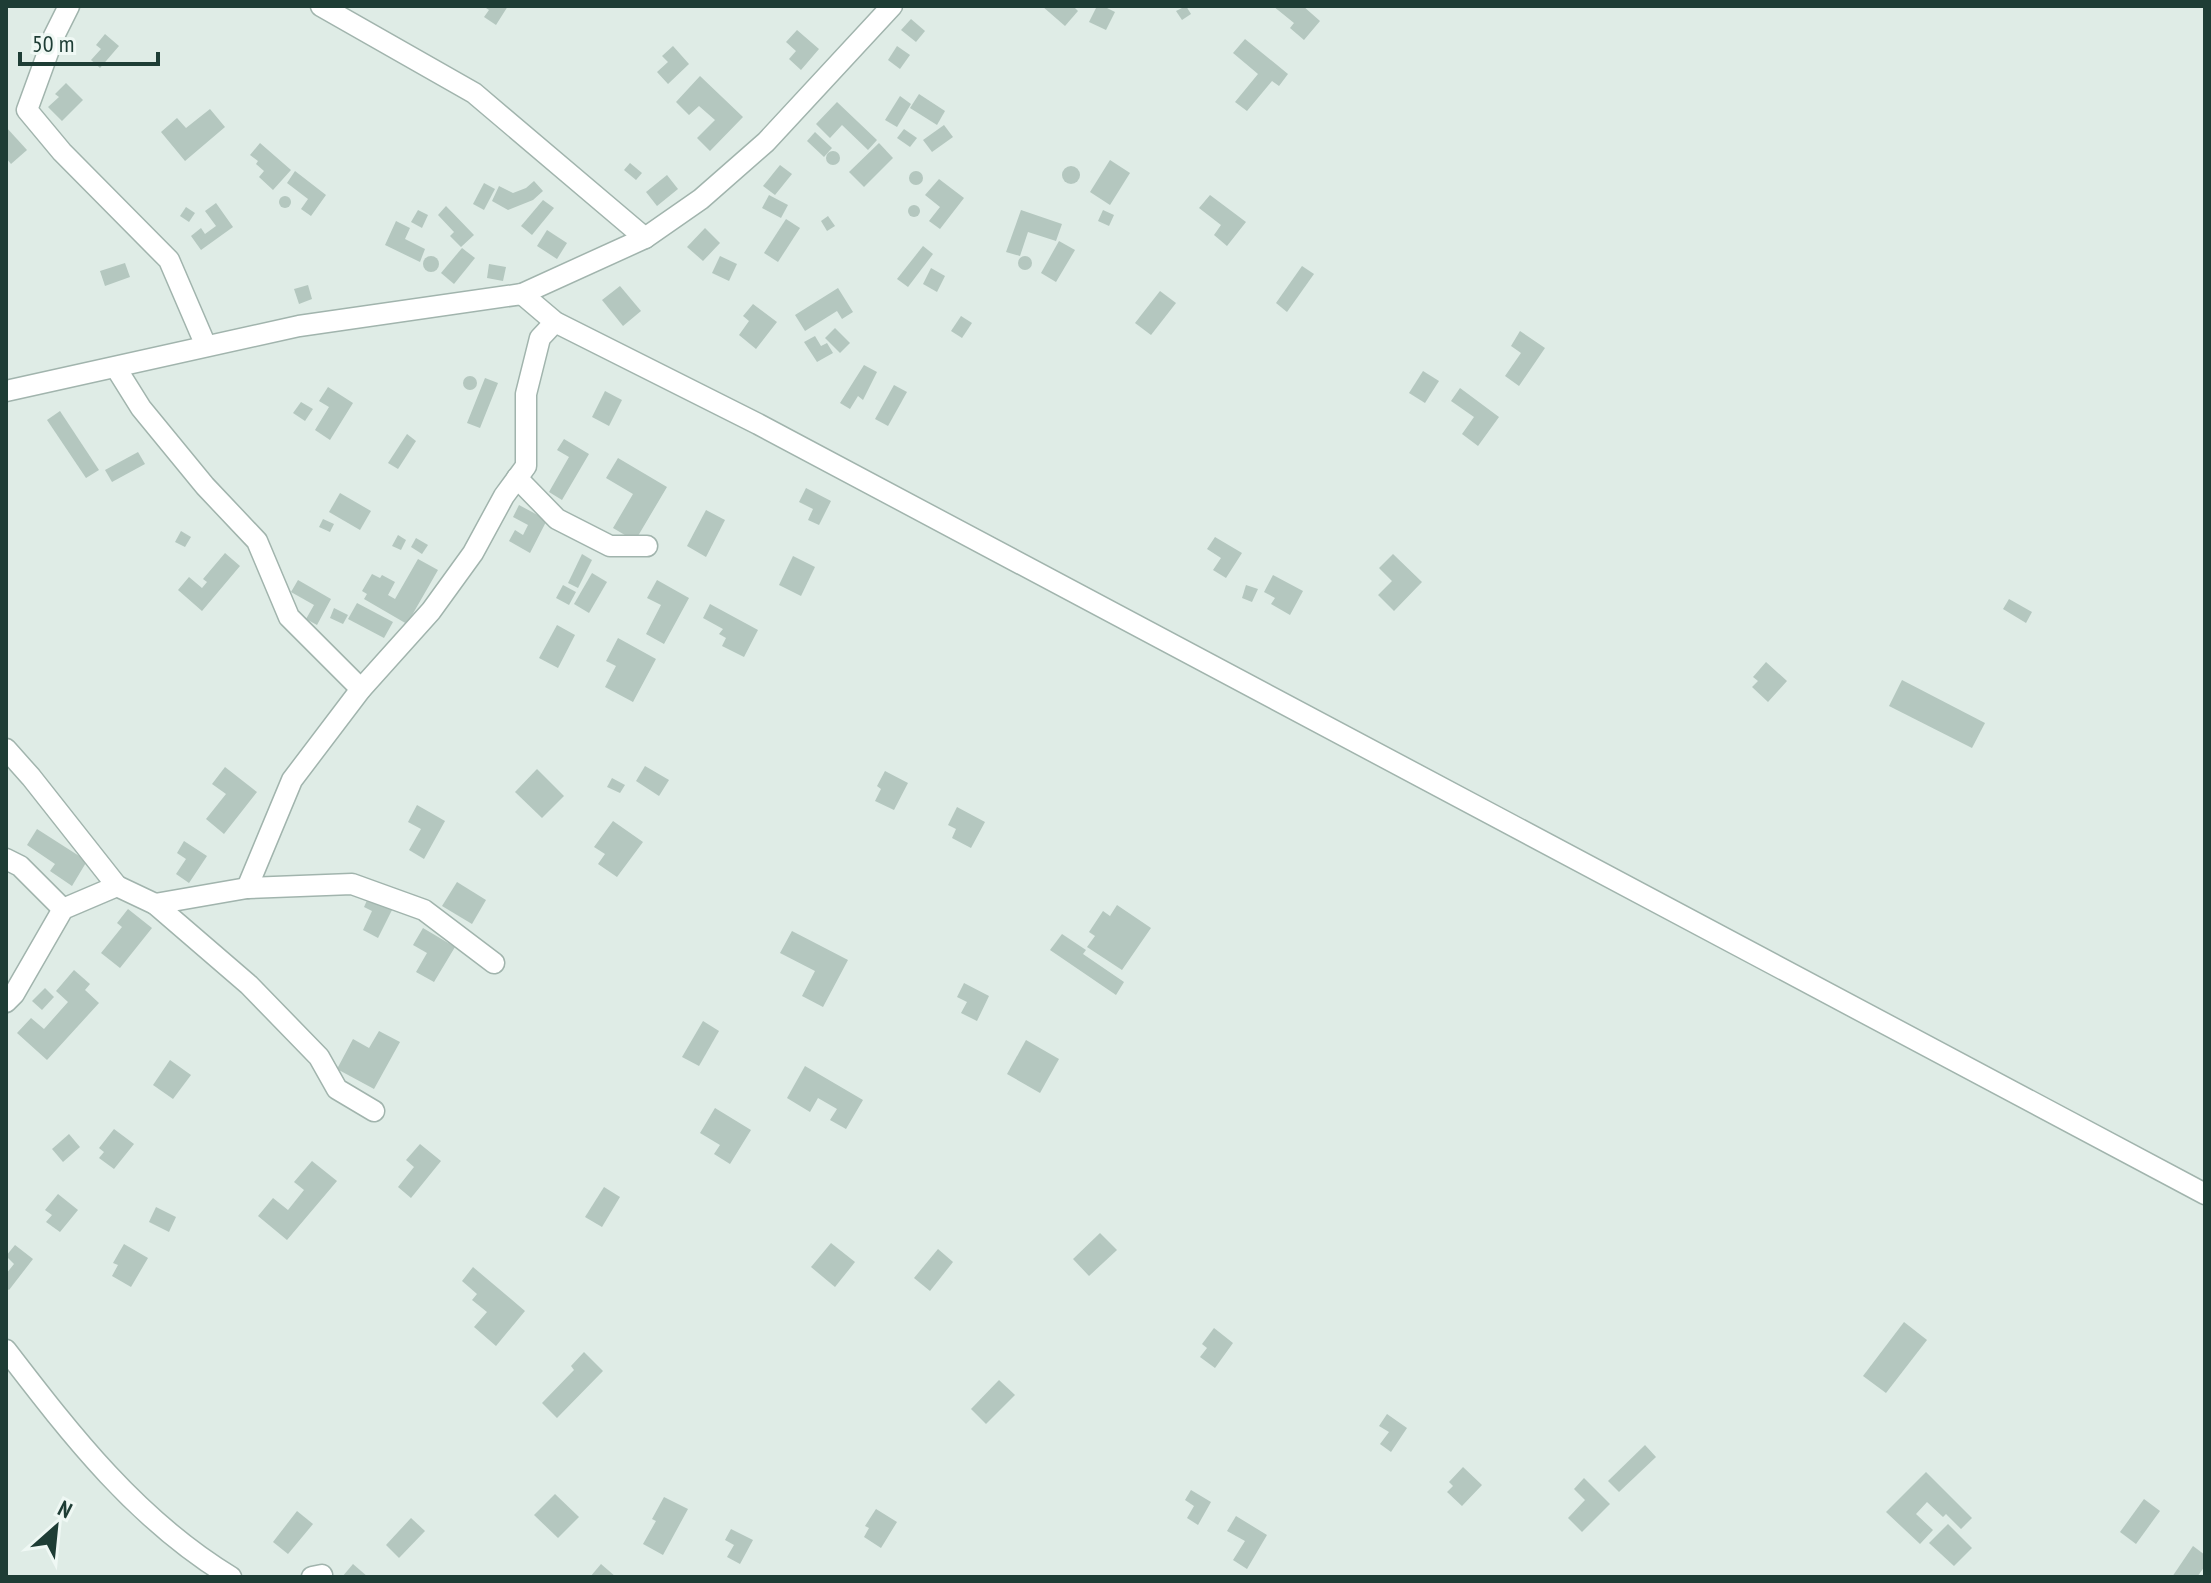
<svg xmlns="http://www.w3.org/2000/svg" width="2211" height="1583" font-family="'PT Sans Narrow',sans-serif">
<rect width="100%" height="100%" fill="#dfece6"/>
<g fill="#b4c7bf">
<path d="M483,6H508L496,25L484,17L489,10Z"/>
<path d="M1042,6H1073L1078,11L1065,26Z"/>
<path d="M1097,6H1103L1115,12L1106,30L1089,22Z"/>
<path d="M1186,6L1191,14L1182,20L1176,11Z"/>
<path d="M1273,6H1303L1320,21L1304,40L1290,28L1294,23Z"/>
<path d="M911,19L925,31L916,42L901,30Z"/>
<path d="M797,30L819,49L801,70L789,59L796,51L786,42Z"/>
<path d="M105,34L119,46L100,68L91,60L101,49L96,45Z"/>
<path d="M1245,39L1288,74L1279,86L1272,81L1247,111L1235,102L1258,74L1233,53Z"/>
<path d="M673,46L689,64L668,84L657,72L668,62L662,56Z"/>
<path d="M897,46L910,55L900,69L888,60Z"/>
<path d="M700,76L743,117L710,151L697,138L715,120L699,106L689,115L676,102Z"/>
<path d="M66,83L83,100L62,121L48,107L59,97L55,94Z"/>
<path d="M919,94L945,111L937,125L910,108Z"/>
<path d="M900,96L911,104L897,127L885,120Z"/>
<path d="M837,102L877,140L868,150L842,125L830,138L816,124Z"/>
<path d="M210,109L225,127L185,161L161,132L177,118L186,128Z"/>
<path d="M944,125L953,137L932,152L923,140Z"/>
<path d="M6,127L27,150L11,164L6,158Z"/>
<path d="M904,129L917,138L910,147L897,138Z"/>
<path d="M815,132L832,148L824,157L807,141Z"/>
<path d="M260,143L291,170L273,190L259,177L264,171L256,164L258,161L250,155Z"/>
<path d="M879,143L893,158L864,187L849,172Z"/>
<circle cx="833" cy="158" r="7"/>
<path d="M1110,160L1130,173L1110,205L1090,192Z"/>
<path d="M630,163L642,173L636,180L624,170Z"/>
<path d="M780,165L792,174L775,195L763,186Z"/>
<circle cx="1071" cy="175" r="9"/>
<path d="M295,171L326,195L311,216L301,209L308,199L287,183Z"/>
<circle cx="916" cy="178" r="7"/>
<path d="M667,175L678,189L657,206L646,192Z"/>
<path d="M939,179L964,198L940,229L929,221L940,207L925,195Z"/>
<path d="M534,181L543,191L533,200L508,210L492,201L499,186L513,193L526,188Z"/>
<path d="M484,183L495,189L484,210L473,204Z"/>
<path d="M769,195L788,205L781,218L762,208Z"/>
<path d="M1210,195L1246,222L1227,246L1214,235L1221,225L1199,208Z"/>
<circle cx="285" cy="202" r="6"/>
<path d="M543,200L554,208L532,235L521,226Z"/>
<path d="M216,203L233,227L201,250L191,236L201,228L205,234L216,226L205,211Z"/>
<circle cx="914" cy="211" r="6"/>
<path d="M446,206L474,235L461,247L450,236L454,232L438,215Z"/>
<path d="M186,207L195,213L189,222L180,216Z"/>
<path d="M418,210L428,215L422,228L411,222Z"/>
<path d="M1021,210L1062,224L1056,241L1028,232L1020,256L1006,252Z"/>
<path d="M1103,210L1114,215L1109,226L1098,221Z"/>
<path d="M828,216L835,226L827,231L821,221Z"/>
<path d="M786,219L800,228L778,262L764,253Z"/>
<path d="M396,221L410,228L405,239L425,249L420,262L385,245Z"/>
<path d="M705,228L720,243L703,261L687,247Z"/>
<path d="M547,230L567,243L557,259L537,246Z"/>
<path d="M1059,241L1075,250L1056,282L1041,273Z"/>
<path d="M923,246L933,254L908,287L897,279Z"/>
<path d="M462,248L475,258L454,284L441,273Z"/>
<circle cx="431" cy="264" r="8"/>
<path d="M720,256L737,264L729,281L712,273Z"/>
<circle cx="1025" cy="263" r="7"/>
<path d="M125,263L130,277L105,286L100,271Z"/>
<path d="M489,264L506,267L503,281L487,278Z"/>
<path d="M1302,266L1314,274L1287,312L1276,303Z"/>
<path d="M931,268L945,276L937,292L923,284Z"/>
<path d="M308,285L312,299L299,304L294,289Z"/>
<path d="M620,286L641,311L623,326L602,300Z"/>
<path d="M838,288L853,312L842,319L837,311L805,331L795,315Z"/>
<path d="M1160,291L1176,303L1151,335L1135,323Z"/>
<path d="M753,304L777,322L756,349L739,335L749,321L743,316Z"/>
<path d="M961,316L972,323L962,338L951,331Z"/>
<path d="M835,328L850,343L840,353L825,338Z"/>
<path d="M1520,331L1545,348L1519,386L1505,376L1521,353L1511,346Z"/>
<path d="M815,336L821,346L827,343L833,353L817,362L804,342Z"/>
<path d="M864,365L877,372L863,400L858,396L850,409L840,403Z"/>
<path d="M1423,371L1439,381L1425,403L1409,393Z"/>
<circle cx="470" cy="383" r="7"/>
<path d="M485,378L498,383L480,428L467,423Z"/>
<path d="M894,385L907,392L888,426L875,419Z"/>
<path d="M328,387L353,403L330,440L315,430L329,407L319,401Z"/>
<path d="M1460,388L1499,417L1478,446L1462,434L1474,417L1451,401Z"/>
<path d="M605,391L622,400L609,426L592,417Z"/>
<path d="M301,402L313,409L305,421L293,413Z"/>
<path d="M60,411L99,470L86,478L47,420Z"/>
<path d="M407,434L416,441L398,469L388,463Z"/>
<path d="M564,439L589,454L562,500L549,492L569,457L557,450Z"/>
<path d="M138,452L145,464L112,482L105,470Z"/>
<path d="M618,458L667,487L635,541L613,528L633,494L606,478Z"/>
<path d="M806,488L831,501L819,525L808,520L813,509L799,502Z"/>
<path d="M340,493L371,511L360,530L329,512Z"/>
<path d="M519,505L547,520L530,553L509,541L515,530L523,535L528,525L513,517Z"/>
<path d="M706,510L725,520L706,557L687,546Z"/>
<path d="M323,519L334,524L330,532L319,527Z"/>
<path d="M181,531L191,537L185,547L175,542Z"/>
<path d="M398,535L406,540L401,550L392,546Z"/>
<path d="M1215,537L1242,553L1226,578L1213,570L1221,558L1207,549Z"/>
<path d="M416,538L428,545L422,554L411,547Z"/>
<path d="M225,553L240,566L202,611L178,590L189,577L202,588L207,582L203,579Z"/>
<path d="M582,554L592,560L578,588L568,583Z"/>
<path d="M1393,554L1422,582L1394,611L1378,595L1392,581L1379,568Z"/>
<path d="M793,556L815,567L801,596L779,585Z"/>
<path d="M418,559L438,570L407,624L364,599L367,594L362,591L372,574L380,578L382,575L395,582L388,595L395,599Z"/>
<path d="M592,573L607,582L589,613L574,604Z"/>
<path d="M1273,575L1303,591L1290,615L1271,604L1275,598L1264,592Z"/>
<path d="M298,580L331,599L317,625L306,619L314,605L291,592Z"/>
<path d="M657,580L689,598L664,644L646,634L661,605L647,598Z"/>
<path d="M563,585L576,592L569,605L556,598Z"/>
<path d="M1246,585L1258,589L1252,602L1242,598Z"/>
<path d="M2009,599L2032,612L2026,623L2003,609Z"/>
<path d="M357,603L393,622L384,638L348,619Z"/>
<path d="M710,604L758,630L744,657L722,646L726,638L719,634L723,629L703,618Z"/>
<path d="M334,608L348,615L343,624L330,618Z"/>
<path d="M557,625L575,635L558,668L539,658Z"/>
<path d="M618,638L656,659L633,702L605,687L616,666L606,661Z"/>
<path d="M1766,662L1787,681L1768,702L1752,687L1758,681L1753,677Z"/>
<path d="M1902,680L1985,723L1972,748L1889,706Z"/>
<path d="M645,766L669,780L659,796L636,781Z"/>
<path d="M225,767L257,792L224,834L206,819L226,794L212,784Z"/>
<path d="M537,769L564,796L542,818L515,792Z"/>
<path d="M885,771L908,783L894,810L875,801L881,789L877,786Z"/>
<path d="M612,778L625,785L620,793L607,787Z"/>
<path d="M417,805L445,821L424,859L409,850L421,829L408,822Z"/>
<path d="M957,807L985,822L971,848L952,838L956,829L948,825Z"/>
<path d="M613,821L643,842L617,877L598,864L605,854L594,847Z"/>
<path d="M37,829L87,861L72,886L50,871L55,864L27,845Z"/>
<path d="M184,841L207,856L189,883L176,874L186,859L177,853Z"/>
<path d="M457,882L486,900L472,924L442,906Z"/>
<path d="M369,896L393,908L378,938L363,930L372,911L364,907Z"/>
<path d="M1117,905L1151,928L1122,970L1087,947L1095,936L1089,932L1103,911L1110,916Z"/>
<path d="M128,909L152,928L120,968L101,953L122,927L117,923Z"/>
<path d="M423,928L455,947L434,982L416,972L427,953L413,945Z"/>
<path d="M792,931L848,960L823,1007L802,996L815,971L780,953Z"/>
<path d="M1062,934L1086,950L1083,954L1124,982L1116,995L1050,950Z"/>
<path d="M74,970L90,984L85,990L99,1003L47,1060L17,1033L31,1018L44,1029L68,1002L56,991Z"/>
<path d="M964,983L989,996L977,1021L961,1013L967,1002L957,997Z"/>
<path d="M45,988L54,997L42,1010L32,1001Z"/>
<path d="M703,1021L719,1031L699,1066L682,1057Z"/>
<path d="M379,1031L400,1042L374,1089L337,1069L353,1039L369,1048Z"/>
<path d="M1026,1040L1059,1059L1040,1093L1007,1074Z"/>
<path d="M170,1060L191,1075L173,1099L153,1085Z"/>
<path d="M805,1066L863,1100L846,1129L830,1120L837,1109L818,1098L810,1112L787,1098Z"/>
<path d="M715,1108L751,1130L730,1164L714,1154L720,1145L700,1133Z"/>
<path d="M114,1129L134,1144L114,1169L99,1158L104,1152L99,1148Z"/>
<path d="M69,1134L80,1147L63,1162L52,1149Z"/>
<path d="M420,1144L441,1161L411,1198L398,1187L414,1167L406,1160Z"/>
<path d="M312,1161L337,1181L287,1240L258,1216L273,1198L288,1210L304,1190L294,1182Z"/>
<path d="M604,1187L620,1197L602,1227L585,1217Z"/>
<path d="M58,1194L78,1210L60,1232L46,1222L52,1215L45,1210Z"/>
<path d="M156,1207L176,1217L169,1232L149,1222Z"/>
<path d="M1100,1233L1117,1250L1089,1276L1073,1259Z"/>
<path d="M831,1243L855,1262L835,1287L811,1267Z"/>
<path d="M124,1244L148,1258L131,1287L112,1276L118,1265L113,1263Z"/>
<path d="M15,1245L33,1259L9,1290L6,1288V1274L14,1264L6,1256Z"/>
<path d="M938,1249L953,1262L930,1291L914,1278Z"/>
<path d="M473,1267L525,1311L496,1346L474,1327L487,1312L472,1300L477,1294L462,1281Z"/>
<path d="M1904,1322L1927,1340L1886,1393L1863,1376Z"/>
<path d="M1214,1328L1233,1343L1215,1368L1200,1357L1207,1348L1202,1344Z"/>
<path d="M584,1352L603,1371L557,1418L542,1403L574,1370L571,1366Z"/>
<path d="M999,1380L1015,1395L986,1424L971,1409Z"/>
<path d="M1387,1414L1407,1428L1391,1452L1380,1444L1389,1432L1379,1426Z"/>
<path d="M1645,1445L1656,1457L1619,1492L1608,1481Z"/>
<path d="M1463,1467L1482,1485L1462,1506L1447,1492L1453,1486L1449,1482Z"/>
<path d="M1926,1472L1972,1518L1961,1529L1946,1514L1943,1517L1927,1502L1916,1514L1933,1530L1920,1544L1886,1512Z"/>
<path d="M1584,1478L1610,1504L1582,1532L1568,1518L1585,1500L1574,1489Z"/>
<path d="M1191,1490L1211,1502L1198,1525L1187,1518L1194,1506L1185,1500Z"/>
<path d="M555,1494L579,1517L558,1538L534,1515Z"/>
<path d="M664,1497L688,1509L663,1555L643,1544L656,1521L652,1519Z"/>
<path d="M2144,1499L2160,1511L2136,1544L2120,1532Z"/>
<path d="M876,1509L897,1522L881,1548L864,1537L869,1528L865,1526Z"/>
<path d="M297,1511L313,1524L288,1554L273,1542Z"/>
<path d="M1236,1516L1267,1535L1247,1569L1233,1560L1245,1541L1227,1531Z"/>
<path d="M411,1518L425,1531L399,1558L386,1545Z"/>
<path d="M1948,1524L1972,1548L1954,1566L1929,1543Z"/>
<path d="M731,1529L753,1540L740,1564L727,1557L734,1545L725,1540Z"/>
<path d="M2193,1546L2205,1555V1566L2197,1577H2172Z"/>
<path d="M353,1564L368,1577H342Z"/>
<path d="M601,1564L616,1577H590Z"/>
</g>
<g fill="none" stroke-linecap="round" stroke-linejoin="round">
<g stroke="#a1b4ad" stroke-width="23">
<g id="street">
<path d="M69,6L54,36L27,110L62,152L169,260L206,346"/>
<path d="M321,6L474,93L645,238"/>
<path d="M522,294L555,322L758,424L2205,1194"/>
<path d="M116,368L141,408L205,486L257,541L289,617L361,689"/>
<path d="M6,391L299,326L522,294L645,238L701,199L766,142L892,6"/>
<path d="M517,478L557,519L610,546H647"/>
<path d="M6,749L31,777L117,886"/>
<path d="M6,859L20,866L63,909"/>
<path d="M247,888L292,780L361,689L431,611L473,553L504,496L526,466V394L540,338L555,322"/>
<path d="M155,904L247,888L352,884L424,910L494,963"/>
<path d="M6,1002L14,994L63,909L117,886L155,904L249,985L319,1057L337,1089L374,1111"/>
<path d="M6,1350C72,1436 137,1520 231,1577"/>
<path d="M312,1577L322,1575"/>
</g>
</g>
<use href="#street" stroke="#fff" stroke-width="20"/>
</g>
<rect width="2211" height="1583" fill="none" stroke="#1e3d35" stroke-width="16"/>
<g transform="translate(56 1527) rotate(27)" stroke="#eff8f4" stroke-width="6" paint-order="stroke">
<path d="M0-6L14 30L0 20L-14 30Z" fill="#1e3d35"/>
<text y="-12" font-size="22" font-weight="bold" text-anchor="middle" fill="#1e3d35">N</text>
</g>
<path d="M20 52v12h138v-12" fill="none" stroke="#1e3d35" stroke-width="4"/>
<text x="32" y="52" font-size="24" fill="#1e3d35" stroke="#eff8f4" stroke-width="6" paint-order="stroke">50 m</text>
</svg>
